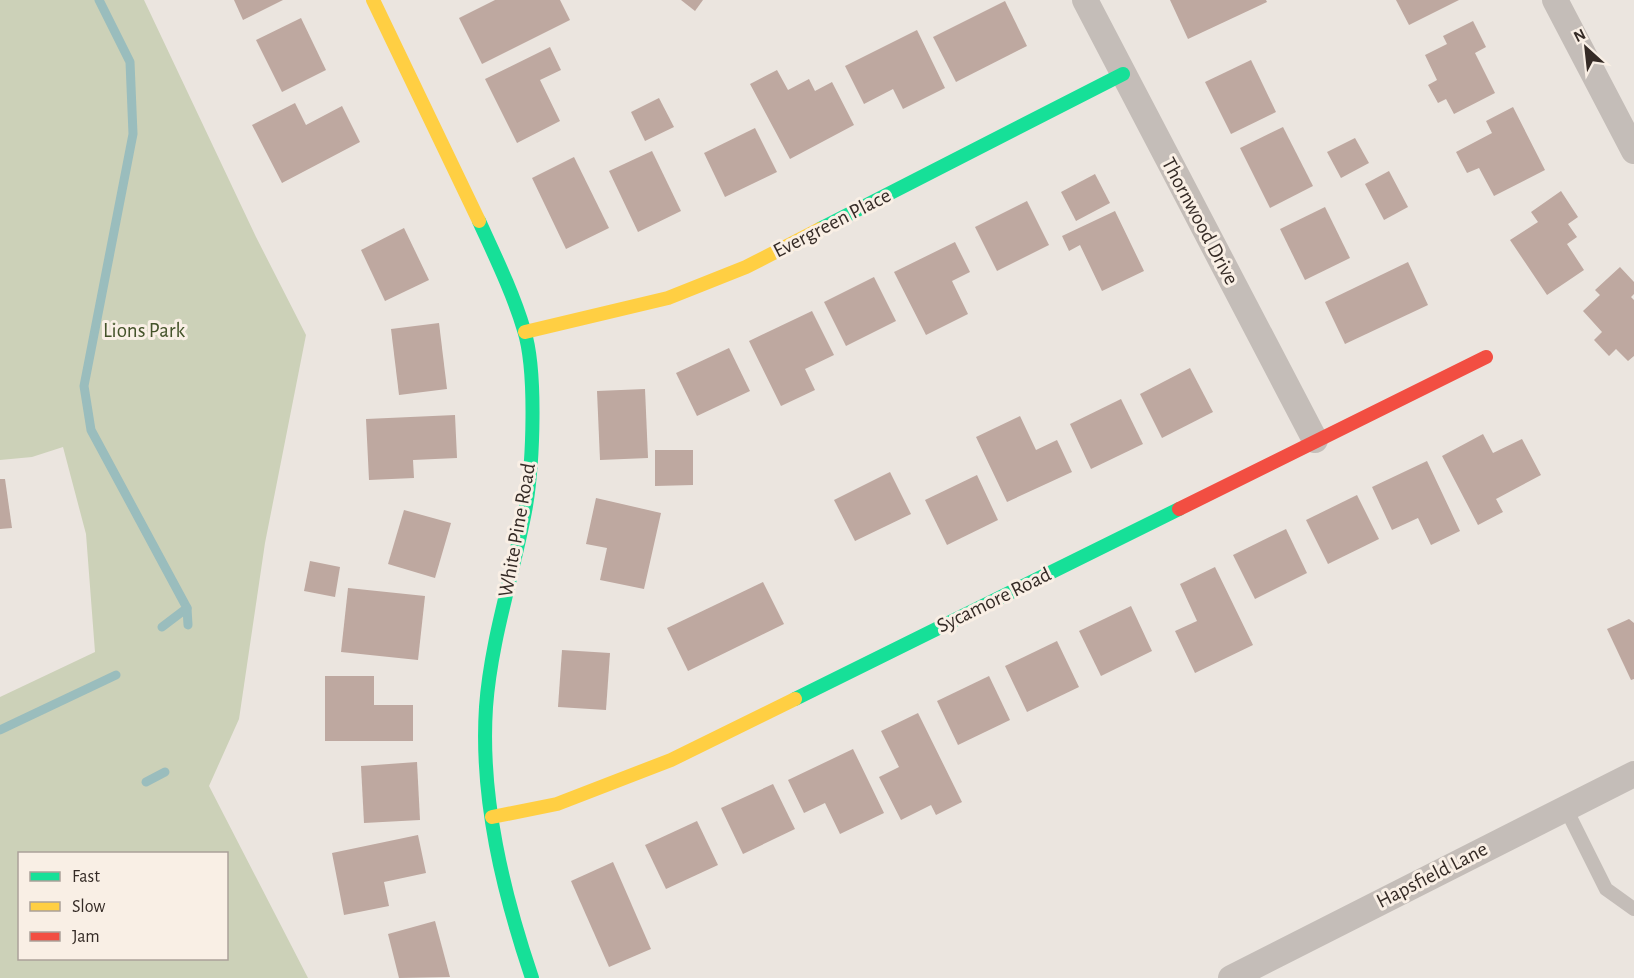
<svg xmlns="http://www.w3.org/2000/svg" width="1634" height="978" font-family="'Alegreya Sans',sans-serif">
<rect width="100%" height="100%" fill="#ebe5df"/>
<path fill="#ccd1b8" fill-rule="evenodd" d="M0,0H144L256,237L306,335L265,543L239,719L209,786L308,978H0V697L95,652L86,534L63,447L32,457L0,460ZM20,854H226V958H20Z"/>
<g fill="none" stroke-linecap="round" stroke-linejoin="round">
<g stroke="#9abdbd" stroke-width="9">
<path d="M99,0L130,62L133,134L84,386L91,430L187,608L162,627"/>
<path d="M187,608L188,625"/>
<path d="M0,730L116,675"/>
<path d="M146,782L165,772"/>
</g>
</g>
<g fill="#bea8a0">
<path d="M234,0H283L243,20Z"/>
<path d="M495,0H560L570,20L482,64L459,18Z"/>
<path d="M681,0H703L695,11Z"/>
<path d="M1170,0H1266L1267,2L1188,39Z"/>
<path d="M1396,0H1459L1409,25Z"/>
<path d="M1005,1L1027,46L956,82L933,37Z"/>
<path d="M301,18L326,70L282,92L256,40Z"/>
<path d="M1473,21L1486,47L1475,53L1495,93L1454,114L1446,99L1438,103L1428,85L1437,80L1425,55L1447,44L1443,36Z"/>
<path d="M917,30L945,88L903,109L893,89L864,104L845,66Z"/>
<path d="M550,47L561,70L540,80L560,121L517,143L485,79Z"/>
<path d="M1251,60L1276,112L1231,134L1205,82Z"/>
<path d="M777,70L788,90L809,79L815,91L832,82L854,125L790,159L750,84Z"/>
<path d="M659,98L674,127L645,141L631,112Z"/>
<path d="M295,103L306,125L342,106L360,142L282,183L252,125Z"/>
<path d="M1513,107L1545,170L1494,196L1479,168L1467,173L1456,152L1492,133L1486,121Z"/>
<path d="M1283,127L1313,186L1270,208L1240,148Z"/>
<path d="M755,128L777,172L725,197L704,153Z"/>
<path d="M1355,138L1369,163L1341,178L1327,152Z"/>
<path d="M652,151L681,211L638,232L609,171Z"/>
<path d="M574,157L609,228L566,249L532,178Z"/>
<path d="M1389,171L1408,207L1384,220L1365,184Z"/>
<path d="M1095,174L1110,203L1076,221L1061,192Z"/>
<path d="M1561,191L1578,217L1568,224L1577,237L1567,244L1584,270L1547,295L1510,240L1538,222L1531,212Z"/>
<path d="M1027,201L1049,245L997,271L975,227Z"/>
<path d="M1325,207L1350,258L1305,280L1280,229Z"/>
<path d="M1115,211L1144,271L1102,291L1080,245L1069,251L1062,236Z"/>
<path d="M404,228L429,280L385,301L361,250Z"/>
<path d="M955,242L970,272L952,281L968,314L926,335L894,272Z"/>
<path d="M1408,262L1428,305L1345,344L1325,302Z"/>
<path d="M1620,267L1634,282V294L1631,297L1634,300V356L1628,361L1616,349L1609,356L1594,340L1602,332L1583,311L1600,295L1595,290Z"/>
<path d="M874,277L896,321L846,346L824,302Z"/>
<path d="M812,311L834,355L805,369L815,390L781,406L749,341Z"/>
<path d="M439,323L447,389L399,395L391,329Z"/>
<path d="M729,348L750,391L697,416L676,373Z"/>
<path d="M1190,368L1213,412L1162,438L1140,394Z"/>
<path d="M645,389L648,458L600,460L597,391Z"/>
<path d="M1121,399L1143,444L1091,469L1070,424Z"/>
<path d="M455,415L457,458L413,460L414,478L369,480L366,419Z"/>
<path d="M1020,416L1036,450L1057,440L1072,472L1007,502L976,437Z"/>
<path d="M1483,434L1493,453L1522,439L1541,475L1496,499L1503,512L1478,525L1442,456Z"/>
<path d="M655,450H693V485L655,486Z"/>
<path d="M1427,461L1460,531L1431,545L1418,518L1392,530L1372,487Z"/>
<path d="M890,472L911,514L855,541L834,500Z"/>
<path d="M977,475L998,520L947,545L925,500Z"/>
<path d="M0,479H5L12,528L0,529Z"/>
<path d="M1357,495L1379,539L1328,564L1306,520Z"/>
<path d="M596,498L661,513L644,589L600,580L607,548L586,544Z"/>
<path d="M404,510L451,523L435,578L388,564Z"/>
<path d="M1286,529L1307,573L1255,599L1233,555Z"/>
<path d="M310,561L340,567L335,597L304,591Z"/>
<path d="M1215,567L1253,645L1195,673L1175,631L1197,621L1180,584Z"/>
<path d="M763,582L784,624L688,671L667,628Z"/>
<path d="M348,588L425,596L418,660L341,652Z"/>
<path d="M1131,606L1152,651L1101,676L1079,631Z"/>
<path d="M1629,619L1634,623V679L1631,680L1607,629Z"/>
<path d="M1057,641L1079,687L1027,712L1005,666Z"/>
<path d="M562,650L610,653L606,710L558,707Z"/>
<path d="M325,676H374V705H413V741H325Z"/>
<path d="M989,676L1010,720L958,745L937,701Z"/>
<path d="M918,713L962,802L936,815L931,805L901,820L879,777L899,767L881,731Z"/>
<path d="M853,749L884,813L840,834L825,803L804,813L788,780Z"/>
<path d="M417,762L420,820L364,823L361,766Z"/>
<path d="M773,784L795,829L743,854L721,808Z"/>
<path d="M697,821L718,865L666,889L645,845Z"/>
<path d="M418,835L426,873L384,882L389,906L344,915L332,853Z"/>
<path d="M613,862L651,949L609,967L571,881Z"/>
<path d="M435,921L450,977L399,978L388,934Z"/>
</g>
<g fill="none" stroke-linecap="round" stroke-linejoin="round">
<path stroke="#c4bdb8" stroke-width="14" d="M1565,807L1606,889L1634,909"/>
<g stroke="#c4bdb8" stroke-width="26">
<path d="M1085,0L1315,440"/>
<path d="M1555,0L1634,151"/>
<path d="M1231,978L1634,774"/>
</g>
<g stroke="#16e098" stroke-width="14">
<path d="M479,221C495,256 513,293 524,330C537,371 533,463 526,506C514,573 491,638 486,707C480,798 503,892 532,978"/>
<path d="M820,229L1123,74"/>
<path d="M795,699L1179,509"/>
</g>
<g stroke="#ffcf43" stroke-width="14">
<path d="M373,0L479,221"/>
<path d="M525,332L668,298L746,267L820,229"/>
<path d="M492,817L557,804L671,760L795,699"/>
</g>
<path stroke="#f24e42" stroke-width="14" d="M1179,509L1486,357"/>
</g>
<g text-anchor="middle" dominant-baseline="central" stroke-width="6" stroke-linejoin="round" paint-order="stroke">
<g font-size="21" fill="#352b26" stroke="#f9efe5">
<text transform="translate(1200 221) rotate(62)">Thornwood Drive</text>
<text transform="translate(832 223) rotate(-27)">Evergreen Place</text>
<text transform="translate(517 530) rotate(-80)">White Pine Road</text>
<text transform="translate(994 600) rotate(-26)">Sycamore Road</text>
<text transform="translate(1432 875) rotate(-27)">Hapsfield Lane</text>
</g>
<g font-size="21" fill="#44532a" stroke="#f9efe5">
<text x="144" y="330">Lions Park</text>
</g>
</g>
<rect x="18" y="852" width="210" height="108" fill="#f9efe5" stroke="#aba199" stroke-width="1.5"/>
<rect x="30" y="872" width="30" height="9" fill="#16e098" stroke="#aba199" stroke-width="1.5"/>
<text x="72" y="882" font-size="18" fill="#352b26">Fast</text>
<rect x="30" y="902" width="30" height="9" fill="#ffcf43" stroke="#aba199" stroke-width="1.5"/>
<text x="72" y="912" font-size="18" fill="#352b26">Slow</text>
<rect x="30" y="932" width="30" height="9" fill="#f24e42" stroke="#aba199" stroke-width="1.5"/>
<text x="72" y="942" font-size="18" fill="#352b26">Jam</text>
<g transform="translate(1586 48) rotate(333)" stroke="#f9efe5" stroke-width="4.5" paint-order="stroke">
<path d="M0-4.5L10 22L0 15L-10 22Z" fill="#352b26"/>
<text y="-9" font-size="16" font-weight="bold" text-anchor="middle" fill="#352b26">N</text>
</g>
</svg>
